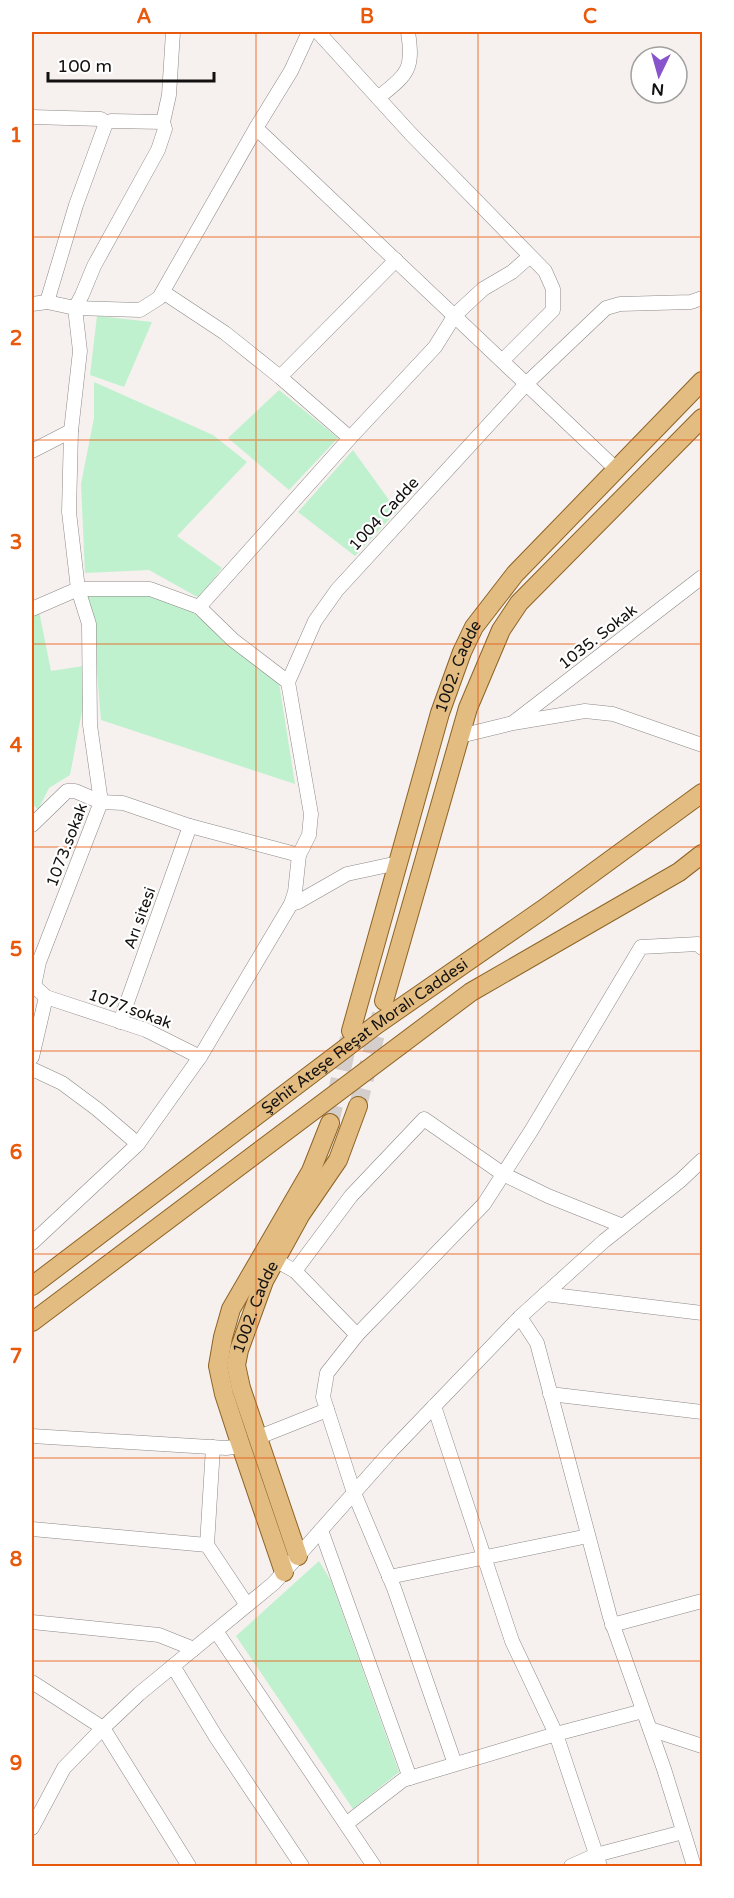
<svg xmlns="http://www.w3.org/2000/svg" width="734" height="1898" font-family="'Varela Round',sans-serif">
<rect width="100%" height="100%" fill="#f6f1ee"/>
<g fill="#bff1ce">
<path d="M97,316L152,322L124,387L90,375Z"/>
<path d="M94,382L213,435L247,462L177,536L222,568L199,598L149,570L85,573L81,484L94,418Z"/>
<path d="M279,390L338,438L289,490L228,438Z"/>
<path d="M353,450L397,511L355,556L298,512Z"/>
<path d="M85,595H151L189,609L279,683L295,784L101,720L93,624Z"/>
<path d="M39,611L51,671L83,666L86,690L70,775L49,788L38,810L32,803V615Z"/>
<path d="M319,1561L331,1581L399,1772L353,1809L236,1636Z"/>
</g>
<g fill="none" stroke-linecap="round" stroke-linejoin="round">
<g stroke="#d4cfcd" stroke-width="18" stroke-dasharray="18 9" stroke-linecap="butt">
<path d="M358,1106L381,1014"/>
<path d="M330,1123L349,1038"/>
</g>
<g stroke="#8d8987" stroke-width="15">
<g id="minor">
<path d="M173,32L169,95L163,122L165,129L158,150L94,266L82,295L75,308L80,351L71,431L69,512L78,589L89,624L90,725L101,802L39,962L34,986L46,997L146,1030L200,1057"/>
<path d="M318,32L410,133L545,271L553,289V310L503,360"/>
<path d="M378,98C407,74 414,71 408,32"/>
<path d="M32,117L101,119L106,123L111,121L163,122"/>
<path d="M256,128L616,469"/>
<path d="M163,292L225,333L280,377L350,438"/>
<path d="M47,302L76,205L106,123"/>
<path d="M32,304L47,302L75,308L140,310L159,298L256,128L291,71L309,32"/>
<path d="M280,377L396,260"/>
<path d="M32,451L71,431"/>
<path d="M199,607L350,438L435,347L455,315L483,289L512,272L529,257"/>
<path d="M32,609L78,589H150L199,607L233,640L288,682L311,814L309,835L299,855L295,892L291,904L200,1057L138,1144L32,1243"/>
<path d="M288,682L315,621L337,590L527,383L606,308L620,304L691,302L702,298"/>
<path d="M514,722L702,577"/>
<path d="M460,736L513,723L585,711L613,714L702,745"/>
<path d="M32,825L67,791H75L101,802L123,803L190,826L299,855"/>
<path d="M291,904L298,902L347,874L398,863"/>
<path d="M120,1022L190,826"/>
<path d="M32,1057L46,997"/>
<path d="M32,1069L62,1083L97,1109L138,1144"/>
<path d="M275,1260L295,1271L357,1335"/>
<path d="M295,1271L351,1196L424,1119L503,1174L548,1196L623,1226"/>
<path d="M545,1294L702,1313"/>
<path d="M520,1317L537,1343L610,1617L664,1769L694,1866"/>
<path d="M550,1394L702,1412"/>
<path d="M434,1406L512,1641L556,1734L600,1866"/>
<path d="M32,1436L226,1448L241,1446"/>
<path d="M259,1437L327,1410"/>
<path d="M32,1529L207,1545L247,1605"/>
<path d="M321,1530L410,1778"/>
<path d="M207,1545L213,1447"/>
<path d="M389,1577L588,1536"/>
<path d="M32,1622L159,1635L194,1649"/>
<path d="M612,1625L702,1601"/>
<path d="M216,1631L374,1866"/>
<path d="M173,1666L216,1737L302,1866"/>
<path d="M32,1682L103,1728L189,1866"/>
<path d="M650,1729L702,1746"/>
<path d="M455,1764L394,1588L354,1493L323,1397L327,1373L357,1335L484,1204L531,1131L641,947L698,944L702,948"/>
<path d="M346,1824L403,1780L556,1734L643,1711"/>
<path d="M32,1828L64,1768L103,1728L139,1694L274,1583L392,1450L520,1317L604,1241L681,1180L702,1160"/>
<path d="M571,1866L596,1855L683,1832"/>
</g>
</g>
<g stroke="#8e6324" stroke-width="20">
<g id="major">
<path d="M384,1001L468,708L501,630L519,603L702,418"/>
<path id="s1" d="M351,1031L440,713L462,652L474,627L515,574L702,381"/>
<path id="s2" d="M32,1286L376,1025L542,910L702,793"/>
<path d="M32,1322L471,992L679,872L702,854"/>
<path id="s3" d="M298,1556L241,1388L236,1365L239,1350L264,1281L301,1214L338,1160L358,1106"/>
<path d="M284,1572L241,1446L224,1394L218,1366L223,1337L231,1309L311,1171L330,1123"/>
</g>
</g>
<use href="#minor" stroke="#fff" stroke-width="14"/>
<use href="#major" stroke="#e3bc82" stroke-width="18"/>
</g>
<path fill="none" stroke="#e8590c" stroke-width="1.5" stroke-opacity="0.55" d="M256,32V1866M478,32V1866M32,237H702M32,440H702M32,644H702M32,847H702M32,1051H702M32,1254H702M32,1458H702M32,1661H702"/>
<g text-anchor="middle" dominant-baseline="central" stroke-width="4.5" stroke-linejoin="round" paint-order="stroke">
<g font-size="16" fill="#131110" stroke="#fff">
<text transform="translate(384 514) rotate(-47)">1004 Cadde</text>
<text transform="translate(598 637) rotate(-38)">1035. Sokak</text>
<text stroke="none"><textPath href="#s1" startOffset="380">1002. Cadde</textPath></text>
<text transform="translate(67 845) rotate(-69)">1073.sokak</text>
<text transform="translate(140 918) rotate(-70)">Arı sitesi</text>
<text transform="translate(130 1009) rotate(20)">1077.sokak</text>
<text stroke="none"><textPath href="#s2" startOffset="416">Şehit Ateşe Reşat Moralı Caddesi</textPath></text>
<text stroke="none"><textPath href="#s3" startOffset="262">1002. Cadde</textPath></text>
</g>
</g>
<rect width="734" height="1898" fill="none" stroke="#ffffff" stroke-width="66"/>
<g transform="translate(659 75) rotate(185)"><circle r="28" fill="#ffffff" stroke="#a1a09f" stroke-width="1.5"/>
<path d="M0-4.5L10 22L0 15L-10 22Z" fill="#8754cc"/>
<text y="-9" font-size="16" font-weight="bold" text-anchor="middle" fill="#131110">N</text>
</g>
<path d="M48 72v9h166v-9" fill="none" stroke="#131110" stroke-width="3"/>
<text x="57" y="72" font-size="18" fill="#131110" stroke="#ffffff" stroke-width="4.5" paint-order="stroke">100 m</text>
<rect x="33" y="33" width="668" height="1832" fill="none" stroke="#e8590c" stroke-width="2"/>
<g font-size="20" text-anchor="middle" font-weight="bold" fill="#e8590c">
<text x="144" y="23">A</text>
<text x="367" y="23">B</text>
<text x="590" y="23">C</text>
<text x="16" y="142">1</text>
<text x="16" y="345">2</text>
<text x="16" y="549">3</text>
<text x="16" y="752">4</text>
<text x="16" y="956">5</text>
<text x="16" y="1159">6</text>
<text x="16" y="1363">7</text>
<text x="16" y="1566">8</text>
<text x="16" y="1770">9</text>
</g>
</svg>
